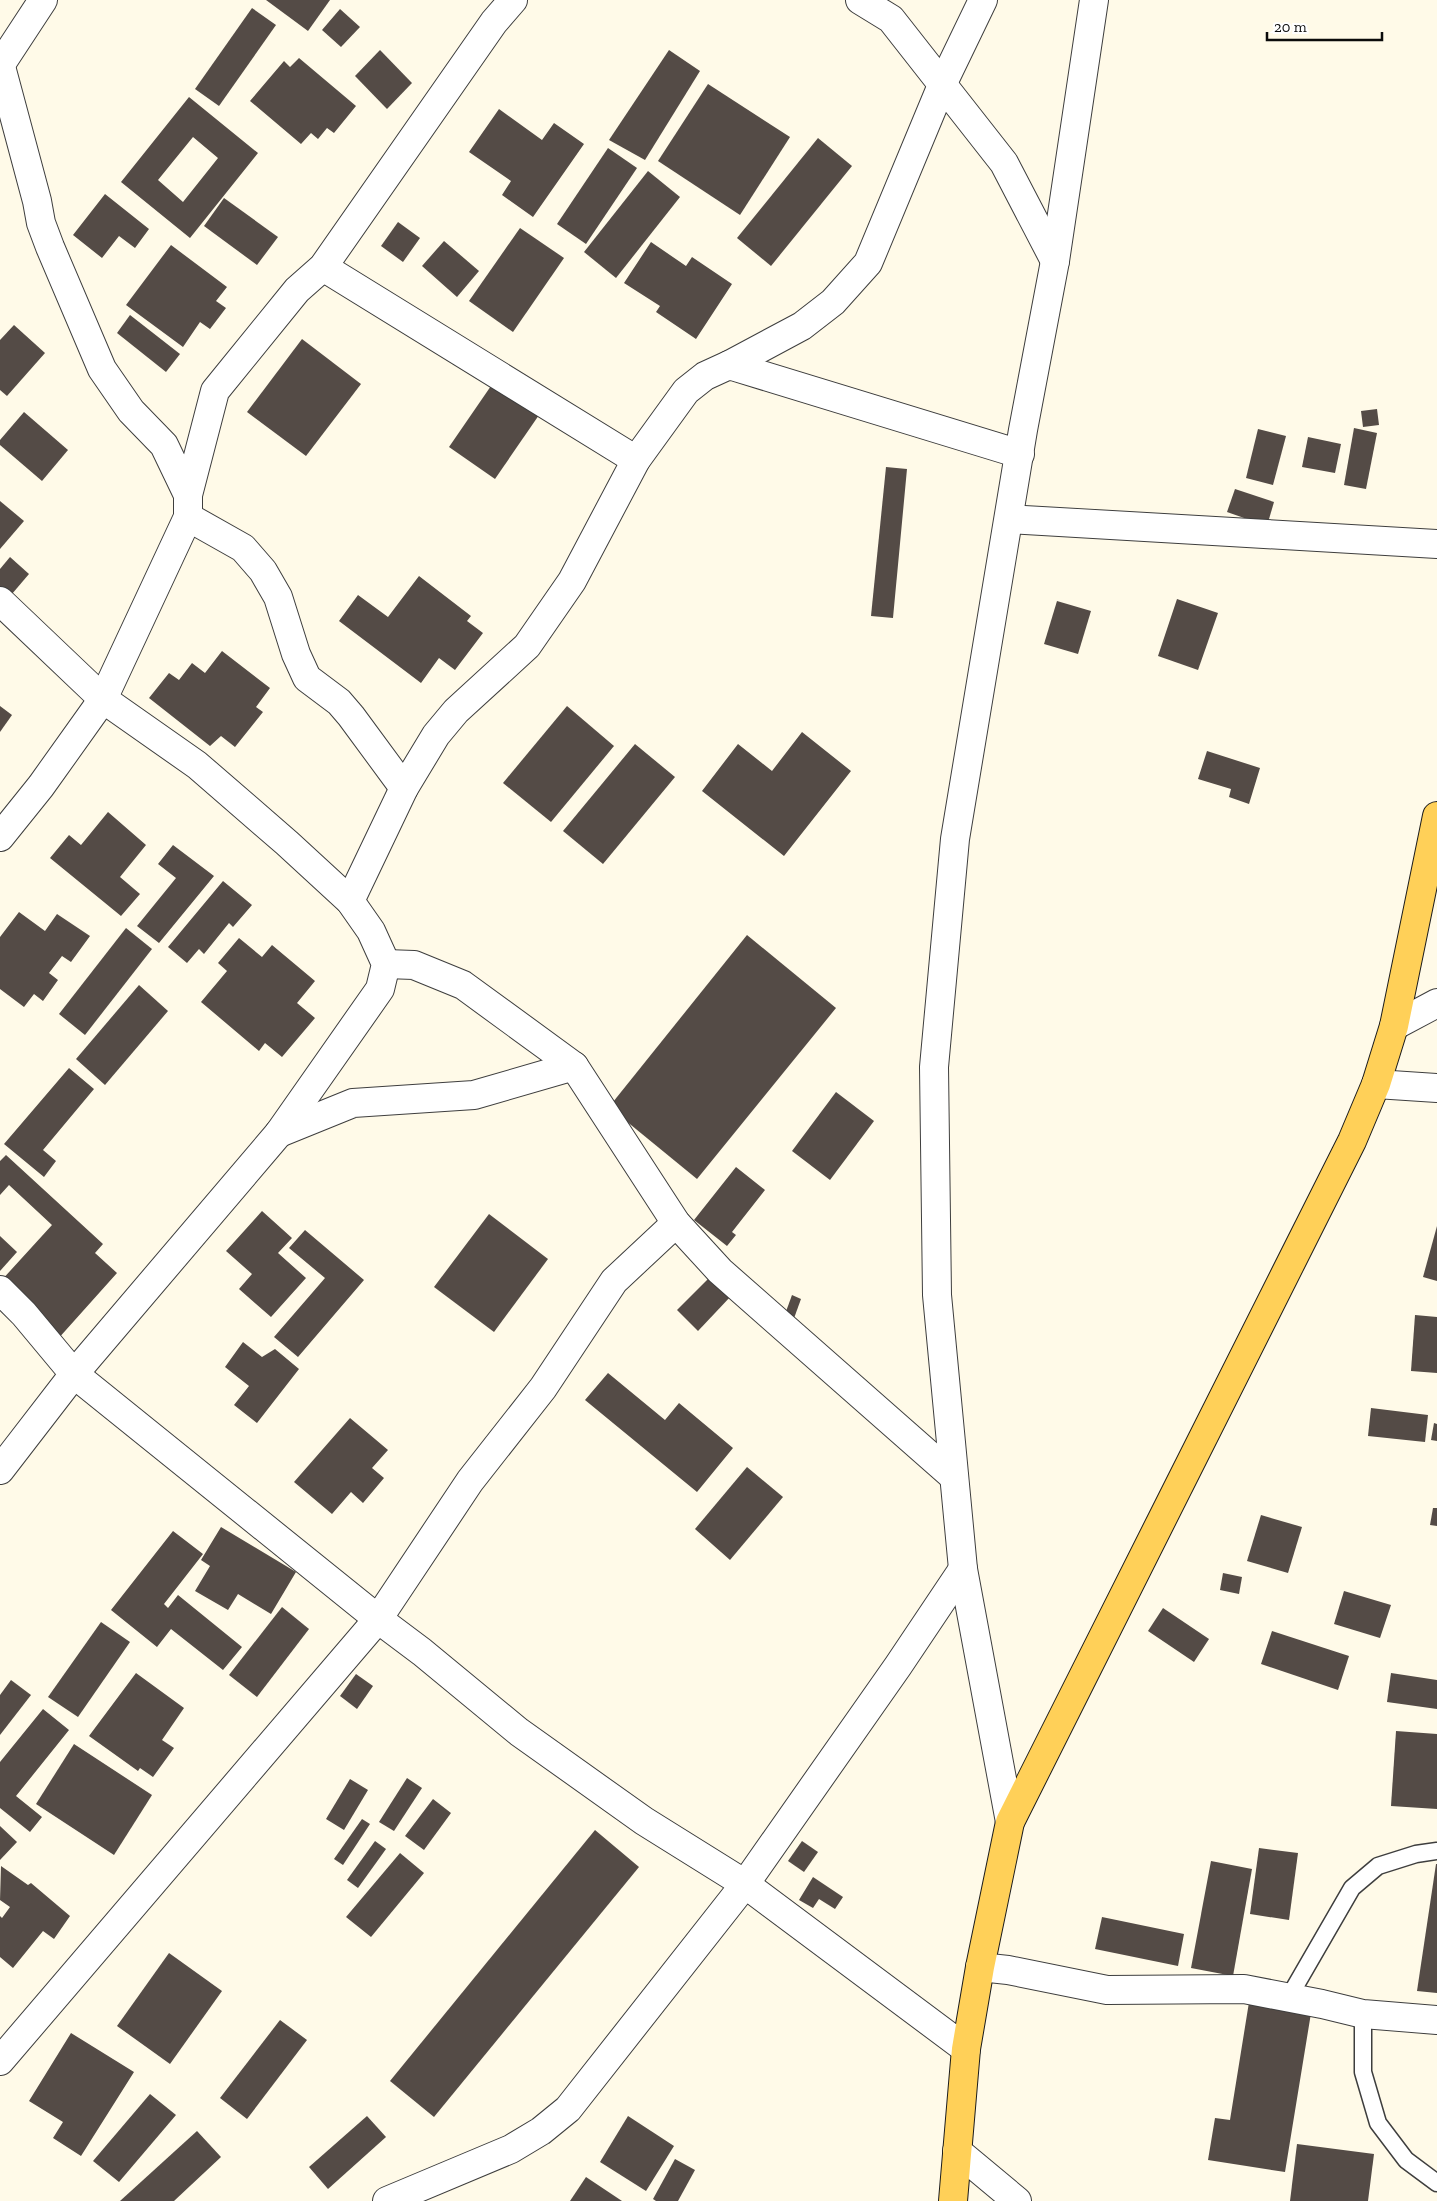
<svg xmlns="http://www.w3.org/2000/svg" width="1437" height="2201" font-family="'Zilla Slab',serif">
<rect width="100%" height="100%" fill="#fffae8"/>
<g fill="#544b46" fill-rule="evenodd">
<path d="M266,0H330L308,31Z"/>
<path d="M252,8L276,25L219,106L195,89Z"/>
<path d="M340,9L360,27L341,47L322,30Z"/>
<path d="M380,50L412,83L387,109L355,76Z"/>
<path d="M669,50L700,71L645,160L609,140Z"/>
<path d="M299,58L356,106L334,133L327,128L318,139L311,133L301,144L250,101L284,61L290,67Z"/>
<path d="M708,84L790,137L740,215L658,161Z"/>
<path d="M189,97L258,153L190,238L121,182ZM193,137L218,158L183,202L158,180Z"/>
<path d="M499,109L542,140L554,123L584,144L533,217L502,195L511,181L469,152Z"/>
<path d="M818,138L852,166L771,266L737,238Z"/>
<path d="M608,148L637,168L586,244L557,224Z"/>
<path d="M648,171L680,197L616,278L584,252Z"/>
<path d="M105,194L149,229L135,248L119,236L102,258L73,235Z"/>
<path d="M224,198L278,237L257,265L204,226Z"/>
<path d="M398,222L420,238L403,262L381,246Z"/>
<path d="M520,228L564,258L513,332L469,301Z"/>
<path d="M444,241L479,271L457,297L422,266Z"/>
<path d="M651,242L686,266L692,257L732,284L696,339L656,312L660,306L624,283Z"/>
<path d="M171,245L227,287L216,301L226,308L210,329L200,322L183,347L126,305Z"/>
<path d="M130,315L180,354L166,372L117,333Z"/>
<path d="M14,325L45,353L7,396L0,390V340Z"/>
<path d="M302,339L361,384L306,456L247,412Z"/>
<path d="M493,383L539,415L495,479L449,447Z"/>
<path d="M1377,409L1379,425L1363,427L1361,411Z"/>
<path d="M24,412L68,450L42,481L0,445V440Z"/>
<path d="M1354,428L1377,433L1366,489L1344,485Z"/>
<path d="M1258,429L1286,436L1273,485L1246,478Z"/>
<path d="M1308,437L1341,444L1335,473L1302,467Z"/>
<path d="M886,467L907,469L893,618L871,616Z"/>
<path d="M1235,489L1274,502L1267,526L1227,512Z"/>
<path d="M0,501L24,521L0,549Z"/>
<path d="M10,557L29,574L0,608V569Z"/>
<path d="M419,576L471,616L467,621L483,633L455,670L439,658L421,683L339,621L358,595L388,617Z"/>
<path d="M1177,599L1218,613L1198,670L1158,656Z"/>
<path d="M1057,601L1091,611L1078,654L1044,644Z"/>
<path d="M222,651L270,688L256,707L263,712L235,747L221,736L210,746L149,698L169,673L179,680L192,663L205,673Z"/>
<path d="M0,706L12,715L0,732Z"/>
<path d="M567,706L614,746L551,822L503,783Z"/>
<path d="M802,732L851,771L784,856L702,791L738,744L772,771Z"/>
<path d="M635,744L675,777L603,864L563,831Z"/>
<path d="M1207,751L1260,768L1249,804L1229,797L1231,789L1198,779Z"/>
<path d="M108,812L146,845L120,877L140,894L121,916L50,858L69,835L81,845Z"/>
<path d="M173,845L214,876L159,943L137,926L176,878L158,864Z"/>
<path d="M223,881L252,905L233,927L229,923L204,954L199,949L187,963L168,947Z"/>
<path d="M19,912L45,931L57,914L90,936L71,962L62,956L49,973L58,980L43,1001L34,994L24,1007L0,989V937Z"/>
<path d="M126,928L152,949L85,1035L59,1014Z"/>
<path d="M747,935L836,1008L697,1179L609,1107Z"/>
<path d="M239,938L262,957L272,945L315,981L297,1003L315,1018L282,1057L265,1043L259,1051L201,1002L227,971L218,963Z"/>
<path d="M139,985L168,1011L105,1085L76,1059Z"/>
<path d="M69,1068L94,1089L43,1150L56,1161L44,1177L4,1144Z"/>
<path d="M836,1092L874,1121L830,1180L792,1151Z"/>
<path d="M6,1155L103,1244L95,1253L117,1273L57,1340L0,1282L52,1225L9,1185L0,1195V1161Z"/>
<path d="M736,1167L765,1190L732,1232L736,1235L727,1246L694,1220Z"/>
<path d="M262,1211L292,1238L278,1253L306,1278L271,1317L239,1289L252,1274L226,1251Z"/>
<path d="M489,1214L548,1259L494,1332L434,1287Z"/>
<path d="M1437,1226V1281L1423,1277Z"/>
<path d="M305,1230L364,1280L298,1357L274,1337L325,1278L289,1248Z"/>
<path d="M0,1236L17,1252L0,1271Z"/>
<path d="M712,1275L732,1295L698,1331L677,1310Z"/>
<path d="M792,1295L801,1299L793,1321L784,1317Z"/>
<path d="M1415,1315L1437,1317V1373L1411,1371Z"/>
<path d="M243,1342L262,1357L275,1349L299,1369L257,1423L234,1405L249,1386L225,1367Z"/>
<path d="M608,1373L665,1420L679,1403L733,1448L697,1492L585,1400Z"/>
<path d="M1371,1408L1428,1415L1425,1442L1368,1436Z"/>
<path d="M350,1418L388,1450L372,1468L384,1478L363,1503L351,1492L332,1514L294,1482Z"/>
<path d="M1434,1423L1437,1424V1441L1431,1440Z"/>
<path d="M747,1467L783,1497L730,1560L695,1529Z"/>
<path d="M1433,1508H1437V1526L1430,1525Z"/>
<path d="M1261,1515L1302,1527L1288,1573L1247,1561Z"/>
<path d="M221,1527L296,1572L271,1614L238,1594L228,1610L195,1591L210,1566L201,1560Z"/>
<path d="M173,1531L203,1554L164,1604L168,1608L178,1595L242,1647L223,1670L171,1629L157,1647L111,1610Z"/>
<path d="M1223,1573L1242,1577L1239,1594L1220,1590Z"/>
<path d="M1344,1591L1391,1605L1380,1638L1334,1624Z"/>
<path d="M282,1607L309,1629L257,1697L229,1675Z"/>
<path d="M1163,1608L1209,1639L1194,1662L1148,1631Z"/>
<path d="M101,1622L130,1642L78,1717L48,1697Z"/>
<path d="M1272,1631L1349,1656L1338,1690L1261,1664Z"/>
<path d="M136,1673L184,1708L162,1740L174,1748L153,1777L140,1768L138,1771L89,1736Z"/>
<path d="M1391,1673L1437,1680V1709L1387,1702Z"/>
<path d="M356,1674L373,1686L357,1709L340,1696Z"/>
<path d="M11,1680L31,1695L0,1735V1695Z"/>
<path d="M43,1709L69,1730L16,1796L42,1817L30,1832L0,1808V1762Z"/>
<path d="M1396,1731L1437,1734V1809L1391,1806Z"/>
<path d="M74,1744L152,1795L114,1855L36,1804Z"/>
<path d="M407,1778L422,1788L394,1831L379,1822Z"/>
<path d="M350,1779L368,1790L344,1830L326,1819Z"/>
<path d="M433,1799L451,1813L424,1850L405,1836Z"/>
<path d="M362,1819L370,1824L343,1865L334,1859Z"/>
<path d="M0,1826L17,1842L0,1860Z"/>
<path d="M595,1830L639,1867L434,2117L390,2081Z"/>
<path d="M375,1841L386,1849L358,1888L347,1880Z"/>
<path d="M802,1841L818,1852L804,1872L788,1861Z"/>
<path d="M1259,1848L1298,1853L1289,1920L1250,1914Z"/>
<path d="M400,1853L424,1873L371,1937L346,1917Z"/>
<path d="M1211,1861L1252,1869L1233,1976L1191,1968Z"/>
<path d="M1436,1864H1437V1993L1417,1991Z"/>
<path d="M1,1866L28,1885L31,1883L70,1916L54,1939L43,1931L13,1968L0,1957V1916L2,1918L10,1907L0,1900Z"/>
<path d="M813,1877L843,1897L835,1909L819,1899L813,1908L799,1900Z"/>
<path d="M1102,1917L1184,1934L1178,1966L1095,1949Z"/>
<path d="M169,1953L222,1991L170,2064L117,2026Z"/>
<path d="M1250,1996L1312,2007L1285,2172L1208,2160L1215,2118L1230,2120Z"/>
<path d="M280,2020L307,2040L247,2119L220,2098Z"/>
<path d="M71,2033L134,2072L81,2156L53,2138L63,2122L29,2101Z"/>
<path d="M150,2094L176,2115L119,2182L93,2161Z"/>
<path d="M367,2116L386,2137L328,2189L309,2167Z"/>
<path d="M628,2116L674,2146L646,2191L600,2162Z"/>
<path d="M197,2131L221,2157L174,2201H120Z"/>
<path d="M1297,2144L1374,2154L1368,2201H1290Z"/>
<path d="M675,2159L695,2170L678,2201H656L653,2199Z"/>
<path d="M586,2177L622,2201H570Z"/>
</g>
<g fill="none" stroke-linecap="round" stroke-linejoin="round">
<g stroke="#3e3e3e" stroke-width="19">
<g id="lane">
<path d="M1289,1997L1352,1888L1378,1866L1416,1854L1437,1851"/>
<path d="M1363,2014V2072L1378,2123L1406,2160L1437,2183"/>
</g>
</g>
<g stroke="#3e3e3e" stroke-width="30">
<g id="street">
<path d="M860,0L891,19L1004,163L1055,261"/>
<path d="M0,63L37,201L41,223L50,247L102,369L131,411L164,445L188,495"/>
<path d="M1,64L43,0"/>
<path d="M323,267L636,460"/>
<path d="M729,365L802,326L833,302L868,263L942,85L983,0"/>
<path d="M188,517L243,548L263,571L278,597L296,654L307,678L339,702L351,716L404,788"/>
<path d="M1009,519L1437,544"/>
<path d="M0,601L103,699L197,765L287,843L350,901L371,931L386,964L380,989L279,1133L74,1374L0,1470"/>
<path d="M0,837L41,786L103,699L188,517V495L215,391L297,290L323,267L494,22L513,0"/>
<path d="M350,901L404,788L436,735L456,711L527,646L572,581L636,460L686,391L705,376L729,365L1020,454"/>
<path d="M386,964L414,965L463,985L574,1066L676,1223L720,1271L954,1477"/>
<path d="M1394,1026L1437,1003"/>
<path d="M1376,1084L1437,1088"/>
<path d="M279,1133L353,1103L474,1095L574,1066"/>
<path d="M0,1290L24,1314L74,1374L378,1619L422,1652L519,1732L644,1821L745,1884L966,2049"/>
<path d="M1010,1822L963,1569L937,1295L934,1067L955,839L1023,430L1055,261L1094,0"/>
<path d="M980,1967L1008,1970L1107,1990L1244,1989L1322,2004L1363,2014L1437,2020"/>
<path d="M0,2061L378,1619L470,1481L543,1388L614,1281L676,1223"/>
<path d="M957,2151L1017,2201"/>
<path d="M387,2201L511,2149L541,2131L568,2109L745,1884L898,1666L963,1569"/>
</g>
</g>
<g stroke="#1c1c1c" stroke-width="30">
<path id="primary" d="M953,2201L966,2049L980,1967L1010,1822L1352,1141L1376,1084L1394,1026L1437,816"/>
</g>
<use href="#lane" stroke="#fff" stroke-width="16"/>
<use href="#street" stroke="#fff" stroke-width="28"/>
<use href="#primary" stroke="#ffd058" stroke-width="28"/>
</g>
<path d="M1267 32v8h115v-8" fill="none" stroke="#0b0b0b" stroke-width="2.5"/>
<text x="1274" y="32" font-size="15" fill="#0b0b0b" stroke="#ffffff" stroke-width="4" paint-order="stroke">20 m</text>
</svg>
